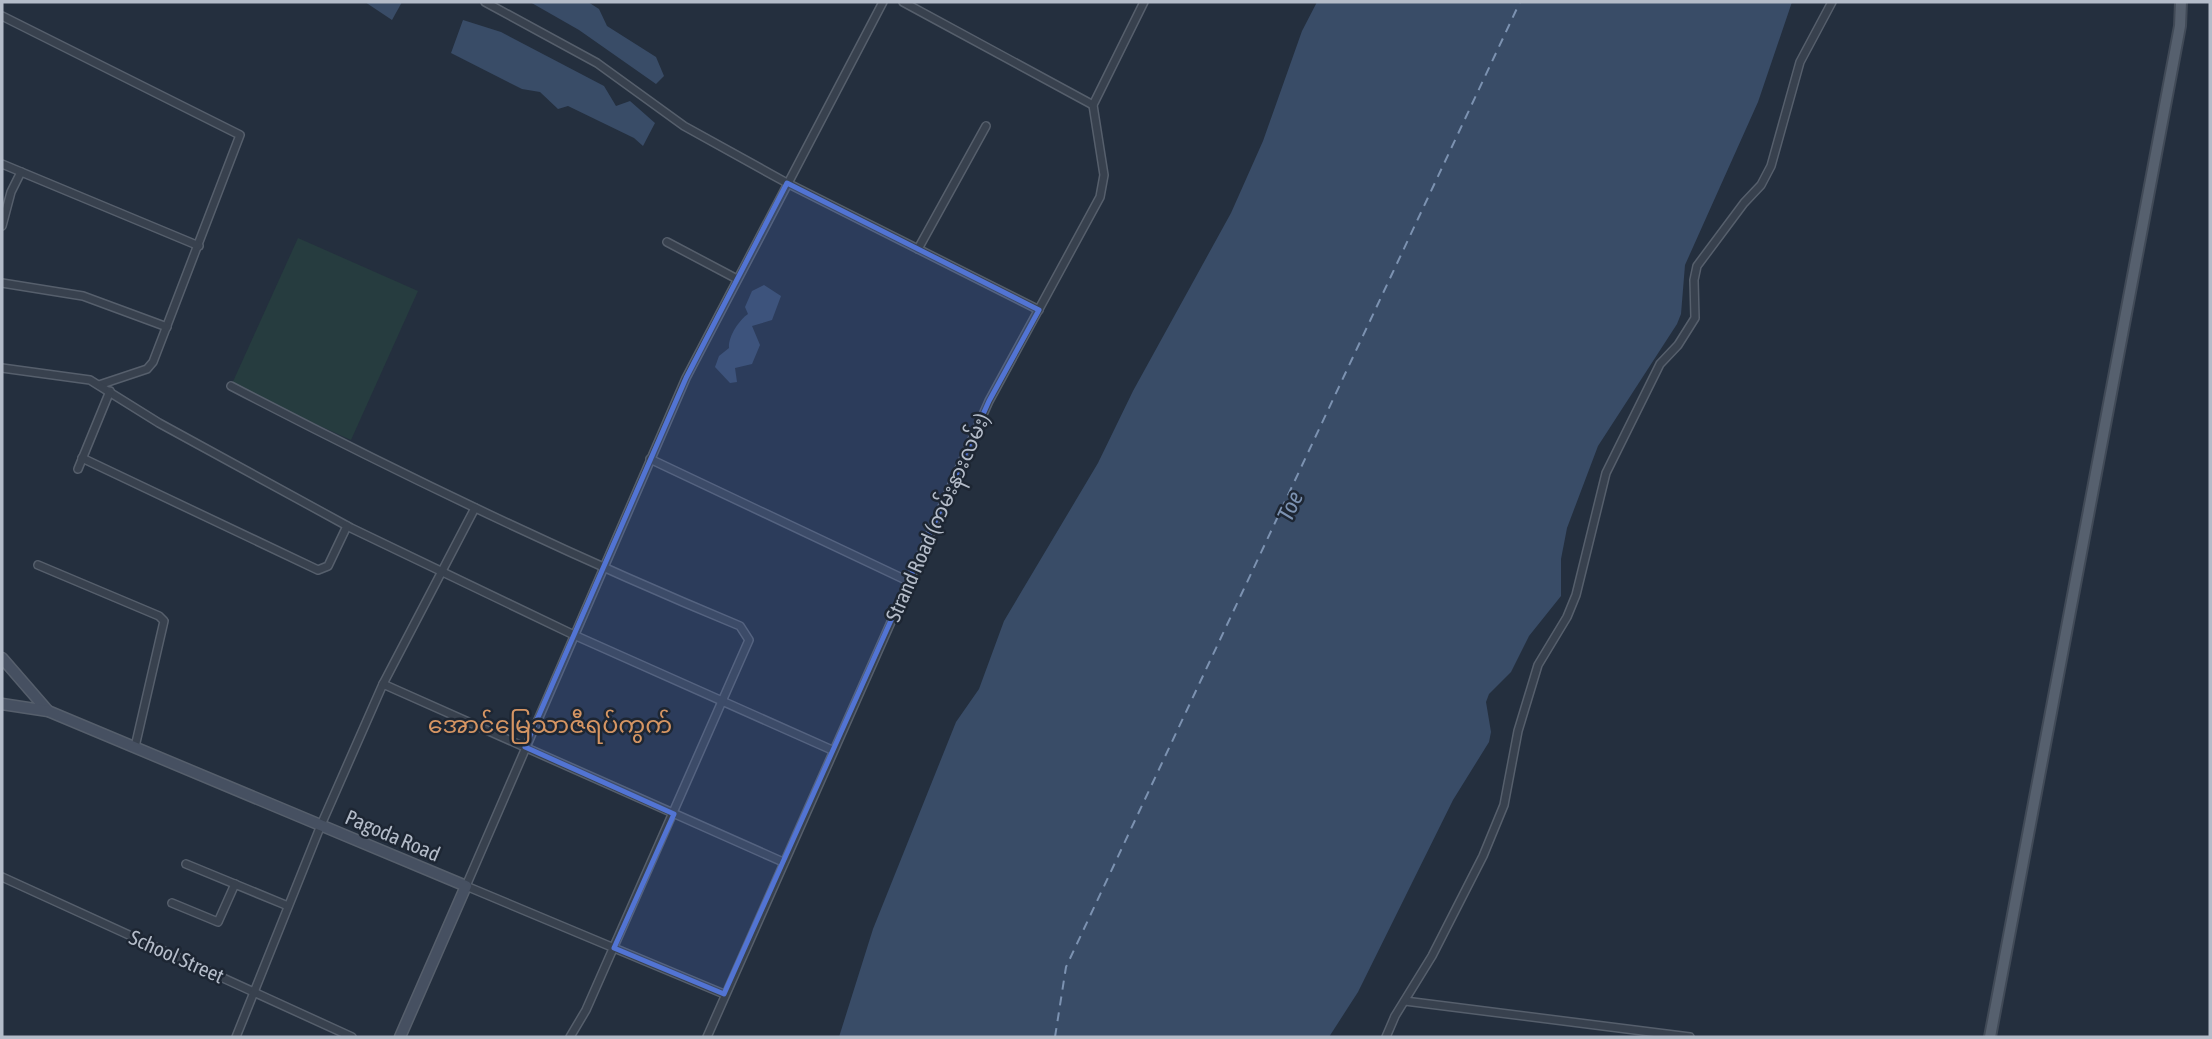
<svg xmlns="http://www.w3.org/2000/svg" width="2212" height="1039" font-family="'Asap Condensed','Noto Sans Myanmar',sans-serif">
<rect width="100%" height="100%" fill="#242f3e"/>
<path fill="#263c3f" d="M298,238L418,291L351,440L231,386Z"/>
<g fill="#394c67">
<path d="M365,2H402L392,20Z"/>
<path d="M530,2H588L599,9L607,26L656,57L664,76L656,84L579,30Z"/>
<path d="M1317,2H1792L1758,102L1685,265L1681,314L1677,324L1598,446L1567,528L1561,559V596L1529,636L1511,672L1489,694L1486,702L1491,732L1489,742L1453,800L1358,992L1329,1037H839L873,929L956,722L979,689L1004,621L1098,463L1133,391L1231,213L1263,141L1302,31Z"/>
<path d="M463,20L501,32L604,86L616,106L630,101L655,123L643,146L634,138L568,106L558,109L540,92L522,89L451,53Z"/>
<path d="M764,285L781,296L772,320L752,326L760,345L752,364L735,368L737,382L730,383L715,367L719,356L729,348C728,337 739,320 748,314L745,307L752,291Z"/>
</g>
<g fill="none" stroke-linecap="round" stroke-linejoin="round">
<path stroke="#7c92b1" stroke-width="2" stroke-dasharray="9 7" stroke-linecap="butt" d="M1055,1037L1066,967L1520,2"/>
<g stroke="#565f6c" stroke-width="10">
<g id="minor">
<path d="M485,2L597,63L684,126L787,183L1039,310"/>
<path d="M903,2L1093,105"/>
<path d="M2,16L240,135L153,362L147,369L99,385"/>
<path d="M2,164L199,246"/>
<path d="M2,226L11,192L21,172"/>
<path d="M667,242L737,279"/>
<path d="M918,249L986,126"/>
<path d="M2,283L83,296L167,327"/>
<path d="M2,368L90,380L159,423L351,528L574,635L832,750"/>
<path d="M231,386C398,473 566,554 740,626L749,640L586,1010L570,1037"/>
<path d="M82,458L318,570L328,566L347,526"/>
<path d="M650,459L908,581"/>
<path d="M78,469L110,391"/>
<path d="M38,565L159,616L164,621L135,747"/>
<path d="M383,684L783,862"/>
<path d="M186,864L288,906"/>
<path d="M2,877L352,1037"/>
<path d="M172,903L218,922L235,884"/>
<path d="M724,994L466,886L686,378L883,2"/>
<path d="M1405,1001L1690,1037"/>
<path d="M236,1037L321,825L383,684L475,508"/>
<path d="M707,1037L989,401L1100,197L1104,175L1093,105L1144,2"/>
<path d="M1386,1037L1395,1016L1432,956L1483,856L1504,805L1518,731L1538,665L1567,617L1576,595L1606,473L1660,364L1678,345L1695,318L1694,280L1697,266L1744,203L1761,185L1771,166L1800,62L1832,2"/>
</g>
</g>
<g stroke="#565f6c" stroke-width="13">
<g id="secondary">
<path d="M2,658L48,711"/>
<path d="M2,704L48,711L466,886L400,1037"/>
</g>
</g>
<g stroke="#414a57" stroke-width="14">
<path id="primary" d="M1990,1037L2180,26L2181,2"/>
</g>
<use href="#minor" stroke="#38414e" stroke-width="7"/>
<use href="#secondary" stroke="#465061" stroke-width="10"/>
<use href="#primary" stroke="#56606e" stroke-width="10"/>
</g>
<path fill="#5274d3" fill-opacity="0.2" stroke="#5274d3" stroke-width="5" stroke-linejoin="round" d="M787,183L1039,310L989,401L724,994L614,948L674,814L525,747L686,378Z"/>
<g text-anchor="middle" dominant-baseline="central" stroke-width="5" stroke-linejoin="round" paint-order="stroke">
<g font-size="21" fill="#b4bcc9" stroke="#1d2633">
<text transform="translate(937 517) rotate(-66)">Strand Road (ကမ်းနားလမ်း)</text>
<text transform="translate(393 835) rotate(23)">Pagoda Road</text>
<text transform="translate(177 956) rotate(24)">School Street</text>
</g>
<g font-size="23" font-style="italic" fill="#7c92b1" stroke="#1d2633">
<text transform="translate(1290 506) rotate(-65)">Toe</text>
</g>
<g font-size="24" fill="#d59563" stroke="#1d2633">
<text x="550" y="724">အောင်မြေသာဇီရပ်ကွက်</text>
</g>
</g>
<rect width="2212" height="1039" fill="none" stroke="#b4bcc9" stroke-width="7"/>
</svg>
